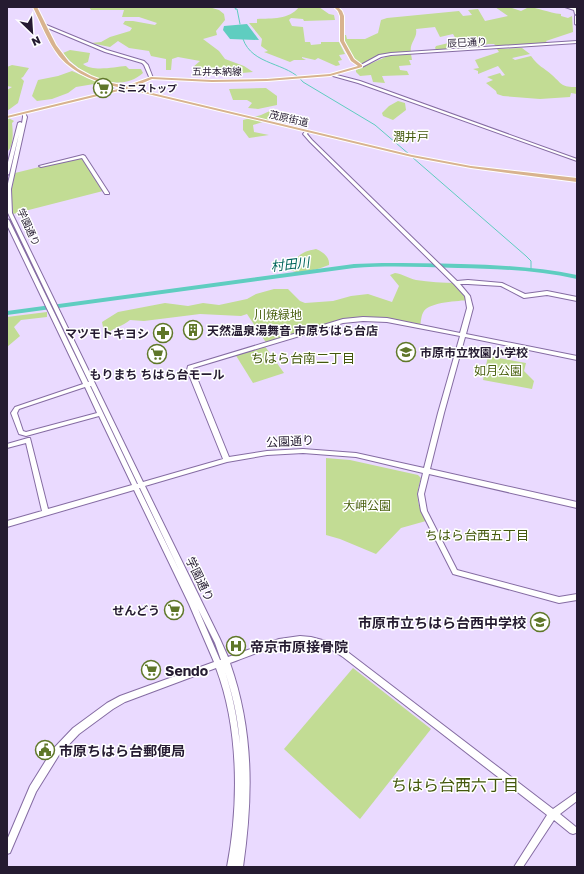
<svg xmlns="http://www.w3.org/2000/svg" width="584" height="874" font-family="'Golos Text','Noto Sans JP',sans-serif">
<rect width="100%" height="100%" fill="#eadaff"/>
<g fill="#c2dc94">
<path d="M89,7H209L219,10L224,14L225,20L216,31L217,35L203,39L219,51L225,59L244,66L253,72L242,73L232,68L212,73H198L192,68L200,61L178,57L172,59L171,70H166V59L151,56L149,51L129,48L118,41L110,47L91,43L101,42L110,37L130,31L132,28L123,24L125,21H133L155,25L157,23L139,17H122L124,10H91Z"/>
<path d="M299,7H319L329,14L334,15L335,20L304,21L303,19L291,18L289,20L292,26L303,27L305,42H310L311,45L321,44V42H339L345,54L339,55L342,60L338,61L340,65L336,66L318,58L315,60L302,57V58L306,60H294L290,62L264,52L268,51L261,46L262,39L249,23H257V19C272,18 289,20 299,7Z"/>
<path d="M495,7H509L521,11L527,8L526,7C538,7 548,13 561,14V16L568,18L572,16L573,32L546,41L548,44L497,47L494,44H488L478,47L476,42H458L459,50L437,51L435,48L436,46L457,41L453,34L440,37L435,27L416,29C418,38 409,43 411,52C404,53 396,52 389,54C372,57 362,75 350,52C347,46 344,41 344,35H346L347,39H365L378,33L381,20L387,18L459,11L463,16L472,15L468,10L478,9L485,21L508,16Z"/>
<path d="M522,48L530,54L512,58L515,60L531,56C539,67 543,67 552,75C563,85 561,87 577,87V94L571,93L570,97L540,99L503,96L497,94L496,91L486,83L493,80L487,77L500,73L502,76L505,75L498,66L478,74V71L473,69L479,68L475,60L499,52L497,49Z"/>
<path d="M70,50L90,53L88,62L83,64C93,72 114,67 126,66L129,69H141L143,73C119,95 80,75 63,53Z"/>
<path d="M411,54L412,60H409L411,65L399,66L400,70L407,71L409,75L382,76L385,83L373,82L371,75L360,76L356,72V70L388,56Z"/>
<path d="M12,65L29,68L23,77L21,78L24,81L18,103L7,111V90L12,87L7,86V67Z"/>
<path d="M72,71L100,83L76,87L68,93L52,99L37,101L32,96L38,80L58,76Z"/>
<path d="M266,88L277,96V105L258,109L248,108L252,103L247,100H233L229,89Z"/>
<path d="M398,101L405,103L406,110L393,120L383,116L382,113L389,106Z"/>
<path d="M272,110L279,114L275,118L253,125L254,132L269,135L249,138L243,130V120L261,115Z"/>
<path d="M7,117L14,121L12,123C13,132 14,146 7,152Z"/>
<path d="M80,157H82L103,191L13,214L11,193L15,173Z"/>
<path d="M316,249C323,252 330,257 329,265C318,269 297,277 288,268C298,256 300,252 316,249Z"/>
<path d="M395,273C403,274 408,278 416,280C429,282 443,283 456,283L469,300C459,301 430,302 424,311C421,315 421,322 420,327L383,320L343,321L267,344L247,314L241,316L200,314L144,321L130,320C123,326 115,327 108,333L104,332L102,322L118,312L165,303L188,306L203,303L219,305L247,299L256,294L274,289H288L300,301L305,303L333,301L351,296L368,294L392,302L399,286L390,275Z"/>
<path d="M47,312V317L21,320L14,327L20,336L7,347V317Z"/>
<path d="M264,345L284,373L253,383L235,354Z"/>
<path d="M488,356L526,363L524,371L534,381L532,389L483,380Z"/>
<path d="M326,458L350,460L418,475L421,478C415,497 417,504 426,521L401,528L376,554L340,539L326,535Z"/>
<path d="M353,668L431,729L360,819L284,749Z"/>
</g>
<path fill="#5fcdc0" d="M247,24L259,40L230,39L223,30L224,26Z"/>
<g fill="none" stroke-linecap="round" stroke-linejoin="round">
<g stroke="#5fcdc0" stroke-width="1">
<path d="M236,7L235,9H237L240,24"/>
<path d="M243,39C252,66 288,62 303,82L375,125L410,155"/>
<path d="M412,157L526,256L531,261V269"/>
</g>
<path fill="#5fcdc0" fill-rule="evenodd" d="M382,263C408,263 435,263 461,264C500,265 539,267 577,275V279C538,270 498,269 458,268C423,267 389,265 354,268L7,315V311L354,264Z"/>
<g stroke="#856ca3" stroke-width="2">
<g id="tertiary">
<path d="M565,7L576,8L577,15L575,14L574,10Z"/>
<path d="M577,15V25L575,24V16Z"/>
<path d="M44,24L107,50L144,61L148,65L153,78L150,79L144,65L142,63L105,52L43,26V24Z"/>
<path d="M577,41V43L391,55L381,57L362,67L359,66L379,55L391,53Z"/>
<path d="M333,74L360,81L577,159V161L358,83L333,76Z"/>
<path d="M23,113H25L27,117L11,189L12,213L143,482L223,459L187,370L188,366L343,319L363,317L387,318L460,333L467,308L465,296L454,284L310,142L303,134L306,130L309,131L307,134L312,140L457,281L468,280L502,283L525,294L547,291L577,297V301L547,295L524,298L501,286L468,284H460L470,296L473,308L466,334L577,356V360L465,337L444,413L430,469L577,502V508L429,474L424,494L427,511L457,570L559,597L577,594V600L559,603L453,574L421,511L418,494L423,473L356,457L303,453L267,455L227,462L145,486L220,639L228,657L279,639L300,636L311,637L330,642L349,653L553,809L577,792V801L560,814L576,827L577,829L576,833L573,834L570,833L554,820L523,867H514L547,815L343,657C338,654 333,650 328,648C294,634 261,652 230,663C254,731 253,797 243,867H227C239,805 239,728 216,668L125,702L113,709L79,734L59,755L36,792L10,853L7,854V840L30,786L53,749L73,728L107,703L120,696L214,662L189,604L134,490L7,527V521L42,511L26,443L7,448V444L28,438H30L48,509L132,485L99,416L26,436L19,434L11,413L15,407L83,384L7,225V219L9,220L88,382H89L8,213L7,188L19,134L9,174L7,175V166L18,123L20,122L22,123L23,117ZM363,321L387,322L460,336L438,413L424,468L356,453L303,449L267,451L229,457L193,368L343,323ZM90,386H91L138,484H137ZM85,387L97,413L26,432L23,431L17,413L19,409ZM139,488H140L180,572ZM198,609L215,643L221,660H220ZM223,666C232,691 238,717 240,744C237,717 232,691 223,666Z"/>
<path d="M83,155L85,156L109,193V194H105L82,158L41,167L39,166Z"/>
</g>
</g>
<g stroke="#fff" stroke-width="2">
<path id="primary" d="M33,7H37L56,45L69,62L78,69L91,76L107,82L126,86L151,77L212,80L267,79L330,74L358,66L351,61L340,41V16L338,11L334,7H338L342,11L344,16V41L354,59L362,65V67L330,76L267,81L212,82L152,79L131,88L412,155L471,166L577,178V182L471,168L412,157L127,89L7,118V116L122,88C99,83 75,75 59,56C48,42 41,23 33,7Z"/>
</g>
<use href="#tertiary" fill="#fff" fill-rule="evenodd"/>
<use href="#primary" fill="#d8b38e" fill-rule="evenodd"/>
</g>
<defs>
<g id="supermarket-ring" transform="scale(1)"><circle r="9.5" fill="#fff" stroke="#5f7729" stroke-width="1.5"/><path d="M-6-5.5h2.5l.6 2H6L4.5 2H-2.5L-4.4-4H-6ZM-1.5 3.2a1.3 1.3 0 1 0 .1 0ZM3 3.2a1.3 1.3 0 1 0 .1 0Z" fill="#5f7729"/></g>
<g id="building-ring" transform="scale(1)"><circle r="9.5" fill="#fff" stroke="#5f7729" stroke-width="1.5"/><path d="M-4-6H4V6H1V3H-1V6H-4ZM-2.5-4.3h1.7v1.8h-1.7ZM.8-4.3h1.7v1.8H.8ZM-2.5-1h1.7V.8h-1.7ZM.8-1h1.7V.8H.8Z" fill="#5f7729"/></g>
<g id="pharmacy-ring" transform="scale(1)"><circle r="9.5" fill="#fff" stroke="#5f7729" stroke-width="1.5"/><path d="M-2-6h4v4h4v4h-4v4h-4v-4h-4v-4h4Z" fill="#5f7729"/></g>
<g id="school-ring" transform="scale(1)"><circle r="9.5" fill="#fff" stroke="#5f7729" stroke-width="1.5"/><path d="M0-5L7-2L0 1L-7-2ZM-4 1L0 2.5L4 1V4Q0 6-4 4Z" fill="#5f7729"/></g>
<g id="hospital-ring" transform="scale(1)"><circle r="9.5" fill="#fff" stroke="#5f7729" stroke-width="1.5"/><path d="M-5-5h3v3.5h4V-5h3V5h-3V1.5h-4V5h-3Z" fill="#5f7729"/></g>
<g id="civic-ring" transform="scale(1)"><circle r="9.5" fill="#fff" stroke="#5f7729" stroke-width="1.5"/><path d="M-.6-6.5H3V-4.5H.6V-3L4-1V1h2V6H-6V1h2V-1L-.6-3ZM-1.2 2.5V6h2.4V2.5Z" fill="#5f7729"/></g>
</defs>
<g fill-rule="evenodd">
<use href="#supermarket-ring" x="103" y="88"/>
<use href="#building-ring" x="193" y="330"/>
<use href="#pharmacy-ring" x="163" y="333"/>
<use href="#school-ring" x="406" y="352"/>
<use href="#supermarket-ring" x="157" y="354"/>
<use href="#supermarket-ring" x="174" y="610"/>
<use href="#school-ring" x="540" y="622"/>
<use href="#hospital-ring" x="236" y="646"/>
<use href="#supermarket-ring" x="151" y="670"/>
<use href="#civic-ring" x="45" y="750"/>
</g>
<g text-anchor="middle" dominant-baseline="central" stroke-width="3" stroke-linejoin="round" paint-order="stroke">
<g font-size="10" fill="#251b31" stroke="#fff">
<text transform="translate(467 42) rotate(-3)">辰巳通り</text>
<text x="217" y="71">五井本納線</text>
<text transform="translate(289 118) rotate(13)">茂原街道</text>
<text transform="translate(29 227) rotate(65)">学園通り</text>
</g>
<g font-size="10" font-weight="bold" fill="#251b31" stroke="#fff" text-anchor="start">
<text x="117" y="88">ミニストップ</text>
</g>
<g font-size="12" fill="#43580c" stroke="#fff">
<text x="411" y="136">潤井戸</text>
</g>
<g font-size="12" fill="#4a610f" stroke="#fff">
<text x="278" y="314">川焼緑地</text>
<text x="498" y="370">如月公園</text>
<text x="367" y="505">大岬公園</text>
</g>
<g font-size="12" font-weight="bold" fill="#251b31" stroke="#fff" text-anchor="start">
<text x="207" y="330">天然温泉湯舞音 市原ちはら台店</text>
<text x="149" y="333" text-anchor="end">マツモトキヨシ</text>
<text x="420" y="352">市原市立牧園小学校</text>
<text x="157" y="374" text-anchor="middle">もりまち ちはら台モール</text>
<text x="160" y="610" text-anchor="end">せんどう</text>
</g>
<g font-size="12" fill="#251b31" stroke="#fff">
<text transform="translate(290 441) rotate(-3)">公園通り</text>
<text transform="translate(200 579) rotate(64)">学園通り</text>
</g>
<g font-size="13" font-style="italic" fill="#00645b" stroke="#fff">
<text transform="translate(290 264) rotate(-7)">村田川</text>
</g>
<g font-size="13" fill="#43580c" stroke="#fff">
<text x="303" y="358">ちはら台南二丁目</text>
<text x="477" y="535">ちはら台西五丁目</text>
</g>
<g font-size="14" font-weight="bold" fill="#251b31" stroke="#fff" text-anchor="start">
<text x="526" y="622" text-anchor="end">市原市立ちはら台西中学校</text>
<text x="250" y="646">帝京市原接骨院</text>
<text x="165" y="670">Sendo</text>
<text x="59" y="750">市原ちはら台郵便局</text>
</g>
<g font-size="16" fill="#43580c" stroke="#fff">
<text x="455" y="785">ちはら台西六丁目</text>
</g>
</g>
<rect width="584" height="874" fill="none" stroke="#251b31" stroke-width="16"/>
<g transform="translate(32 32) rotate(155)" stroke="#ffffff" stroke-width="3" paint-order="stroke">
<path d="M0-3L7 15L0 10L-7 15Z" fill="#251b31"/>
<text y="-6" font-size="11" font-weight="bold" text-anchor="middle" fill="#251b31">N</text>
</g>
</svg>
